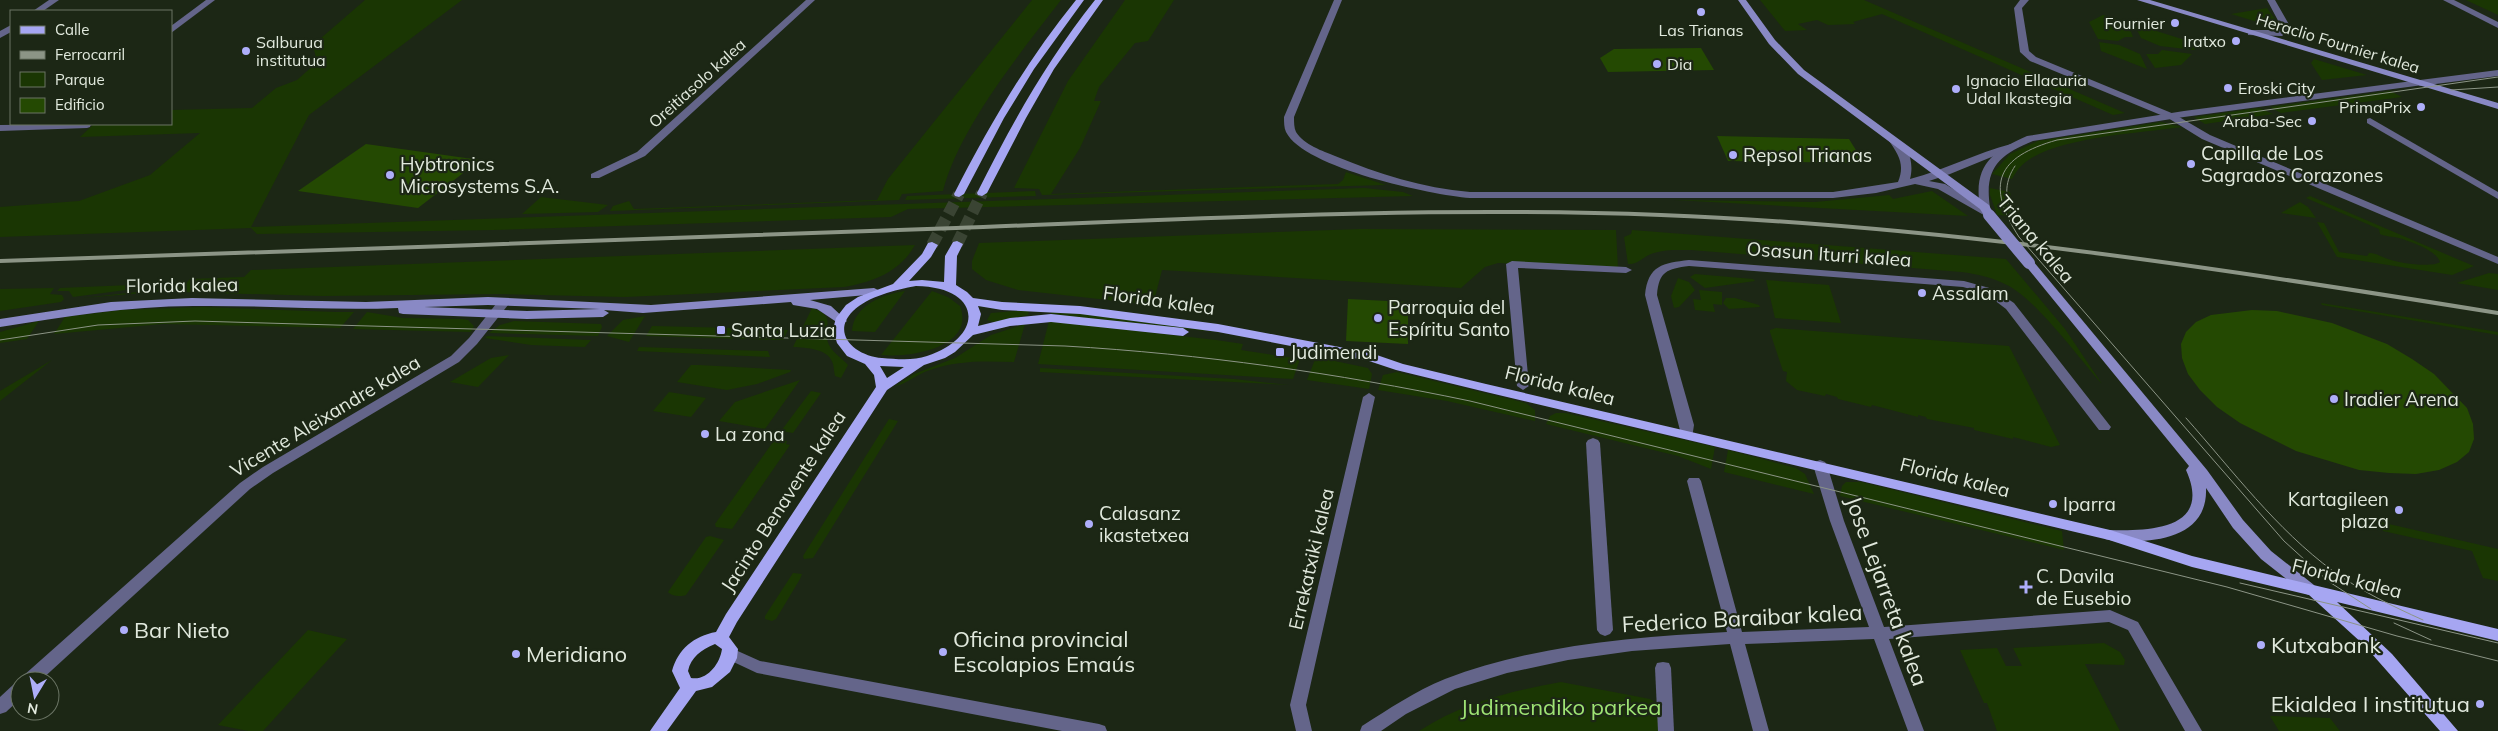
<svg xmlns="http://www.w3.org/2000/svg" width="2498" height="731" font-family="Mulish,sans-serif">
<rect width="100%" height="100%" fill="#1c2715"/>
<g fill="#1a3603">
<path d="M365,0H462L309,115L251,227L1364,188L1403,192L1413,196L908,209L891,217L493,230L257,234L251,228L0,237V207L79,201L150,175L200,133L80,137L94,124H171V110L252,108L276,88L297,80L314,65L309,64L316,58L313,45Z"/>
<path d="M1032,0H1061C1021,52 959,128 943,191L902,194L899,200L610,211L613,206L629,201L634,209L877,200L888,179Z"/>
<path d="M1125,0H1174L1148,41L1135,43L1099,87L1094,101H1101L1080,148L1051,194L1338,184L1343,180L1346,172L1386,185L1042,195L1039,189L1014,188L1068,81Z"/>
<path d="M1760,0H1864L2125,113L2113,115L1882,14L1853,22L1855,24L1828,25L1817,20L1798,24L1807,30L1785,31Z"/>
<path d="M2466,0H2498V15Z"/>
<path d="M2267,8L2277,22L2264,24L2231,14Z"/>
<path d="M2103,15L2127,22L2133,37H2125L2118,41L2098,39L2089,22Z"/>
<path d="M2134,24L2201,45L2194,50L2160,46L2141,38Z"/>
<path d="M2099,42L2119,45L2140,54L2147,69L2101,51Z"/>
<path d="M2162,50L2192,54L2181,65L2155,68L2146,54H2158Z"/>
<path d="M2314,59L2367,75L2322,80L2311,63Z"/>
<path d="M2390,91L2402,97L2281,113L2270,107Z"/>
<path d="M2259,108L2273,114L2205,124L2194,117Z"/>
<path d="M2161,122L2182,127C2140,133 2060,137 2027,161C2020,166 2016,172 2012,179L1992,174L2010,154L2038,141Z"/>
<path d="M1990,188L2010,192L2015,216L1997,215L1990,195Z"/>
<path d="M1035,191L1036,196L905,200L907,196Z"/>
<path d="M1932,191L1968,216L1674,200L1815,202L1889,195L1893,199Z"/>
<path d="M2310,196L2457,259L2474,266L2452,275L2337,257L2317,222L2324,223L2339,252L2367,256L2369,253C2377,253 2381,257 2388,259C2398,263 2432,268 2440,262C2436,250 2411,242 2399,238C2392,236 2386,237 2380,234L2379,229L2306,198Z"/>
<path d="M541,197L608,205L598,212L522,214Z"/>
<path d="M2300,202L2308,207L2316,218L2281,213Z"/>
<path d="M1360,229L1616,230L1618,268L1498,263L1485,267L1461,288L1162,270L1153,305L1018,290L986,280L972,269V261L979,243Z"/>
<path d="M1632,230L2006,259L2065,329L2102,384C2079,358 2038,302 2009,286C1994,278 1978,274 1961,272L1691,250C1679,250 1666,249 1654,253C1645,255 1638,265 1628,264L1624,237L1631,234Z"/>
<path d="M915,245C900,272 873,282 844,287L625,297L497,294L323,296L178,292L180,290L82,298L183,287L190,279L244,277L251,270Z"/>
<path d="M2489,273L2498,274V290L2457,283Z"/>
<path d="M1695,274L1753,279L1755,281L1705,288L1690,277Z"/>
<path d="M1678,278L1689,282L1695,290L1679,307L1674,308L1671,296Z"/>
<path d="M1766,280L1829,285L1841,323L1775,318Z"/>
<path d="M178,283L73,297L69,291H57L60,288Z"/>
<path d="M54,288L50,294L62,295L64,299L61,302L0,311V289Z"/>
<path d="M1699,290L1722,292V305L1713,304L1715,312L1695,310L1693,299L1701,300Z"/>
<path d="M905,291L875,332L852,331C853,306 883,294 905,291Z"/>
<path d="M932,291L948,297L960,306C976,348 908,358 881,355Z"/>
<path d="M1726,298H1735L1759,305L1760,307L1729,309L1723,303Z"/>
<path d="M2321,303L2498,332V335L2322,305Z"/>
<path d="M203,307L336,312H354L340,328L163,324L54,334L65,317L122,310Z"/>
<path d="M812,308C839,317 821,327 829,345C834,354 842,358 848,365L841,378L835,376C834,372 834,368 833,364C829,348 806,348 793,347Z"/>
<path d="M1029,310L1028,315L994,322L987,320L991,313Z"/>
<path d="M1052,310L1066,311L1224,333L1051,314Z"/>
<path d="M367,312L403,318L463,319L468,320L474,326L471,332L353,329Z"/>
<path d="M645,316L629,342L607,336L623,320Z"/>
<path d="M39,321L27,339L0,343V332Z"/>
<path d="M514,321L601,324L602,327L598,336L489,333L500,325Z"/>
<path d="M1049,321L1216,340L1243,344L1241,350L1300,359L1293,379L1038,364Z"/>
<path d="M1025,324L1014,362C984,361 958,360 930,370C917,374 907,384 895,386L914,374L955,358L991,335Z"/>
<path d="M652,326L774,329L788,330L783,340L646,336Z"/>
<path d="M1776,328L2009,346L2060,445L2051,447L2013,437V439L1974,430V428L1927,419L1926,417L1918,415V417L1872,405L1871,407L1838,399L1837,397L1826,394L1825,396L1797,390L1786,381L1787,372L1783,371L1770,332V330Z"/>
<path d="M487,336L591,340L585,347L531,345L485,338Z"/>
<path d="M639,347L768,351L770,357L637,351Z"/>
<path d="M509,355L478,387L450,382L491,358Z"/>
<path d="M1316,357L1368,368L1372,374L1369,389L1307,380Z"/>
<path d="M52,360L0,401V391Z"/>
<path d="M691,365H698L791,370L790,372L757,384L727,390L677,382Z"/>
<path d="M1040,368L1234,379L1289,385L1040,372Z"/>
<path d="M1397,372L1526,403L1535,410V421L1447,401L1378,390L1383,375Z"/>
<path d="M800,380L765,429L719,421L735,402Z"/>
<path d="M811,391L821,393L793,433L781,431Z"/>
<path d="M669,392L706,398L691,417L653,411Z"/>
<path d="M1556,413H1566L1715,447L1711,469L1678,456L1546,424L1550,416Z"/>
<path d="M889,419L898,421L813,558L804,559L803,556Z"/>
<path d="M775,439L787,441L786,444L790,445L732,529L716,527L715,524Z"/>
<path d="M1728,450L1796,468L1805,474L1814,494L1724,472Z"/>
<path d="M1846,482H1861L2062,531L2064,550L1840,496L1842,486Z"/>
<path d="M2380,522L2498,549V581L2483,578L2472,551L2383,531Z"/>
<path d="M710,536L724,540L686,595C681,597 671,596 668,592L706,537Z"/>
<path d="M793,573L802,574L800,579L776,619L772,621L765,619V616Z"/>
<path d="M308,630L347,639L263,731H248L218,725Z"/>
<path d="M2104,643L2120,652L2125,660L2124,665L2085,664L2120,731H1997L1987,703H1984L1960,650L1997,648L2006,666H2022L2013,648Z"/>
<path d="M1561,682L1650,699L1671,712L1672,731H1419C1462,703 1511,691 1561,682Z"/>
<path d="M2270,716L2330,718L2340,731H2279Z"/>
</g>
<g fill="#244902">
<path d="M1701,48L1714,70L1608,72L1600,58L1614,49Z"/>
<path d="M1717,136L1849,139L1864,163L1728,161Z"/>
<path d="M366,144L480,160L418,208L298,191Z"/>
<path d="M1348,299L1408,302V344L1346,341Z"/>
<path d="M2252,310L2277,311L2332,323L2387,344L2412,359L2434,374L2467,408L2473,424L2474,439L2469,452L2457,462L2439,470L2416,474L2389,473L2359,470L2296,451L2240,423L2217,407L2200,390L2188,374L2182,358L2181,344L2186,332L2196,322L2211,315Z"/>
</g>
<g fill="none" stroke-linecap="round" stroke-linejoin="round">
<g stroke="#3a4433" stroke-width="12" stroke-dasharray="12 5.5" stroke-linecap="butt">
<path d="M957,244L982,193"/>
<path d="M932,245L959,194"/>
</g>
<g fill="#64658a" fill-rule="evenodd">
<path d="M206,0H215L171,33V26Z"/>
<path d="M1512,261L1626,267L1632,270L1626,273L1518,268L1529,386L1523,390L1517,386L1506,264Z"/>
<path d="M1369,393L1375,397L1306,705L1312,731H1296L1290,705L1363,397Z"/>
<path d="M1593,438L1598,440L1600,443L1613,630L1610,634L1605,636L1600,634L1597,630L1586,443L1588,440Z"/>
<path d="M1663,662L1669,663L1671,668L1674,731H1658L1655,668L1657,663Z"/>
</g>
<g fill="#64658a" fill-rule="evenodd">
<path d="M49,0H59L43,11H33Z"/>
<path d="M806,0H815L645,156L599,178H591V174L637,152Z"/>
<path d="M1334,0H1342L1294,117C1294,122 1294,128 1296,132C1304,145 1323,151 1335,156C1379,174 1422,188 1470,192H1833L1898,182C1905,165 1899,155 1889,141L1894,138C1910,144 1914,165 1910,179C1945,170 1976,153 2011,144L2016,147L1950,174L1929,181L1945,184L1993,213L1994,215L1993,217L1989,218L1938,189L1915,184L1876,193L1833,198H1470C1431,195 1304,168 1286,132C1284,128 1284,122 1284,117Z"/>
<path d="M2020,0H2029L2022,8L2029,51L2036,57L2174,114L2210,135L2498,257V264L2202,139L2168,118L2030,61L2020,52L2014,8Z"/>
<path d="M2267,0H2275L2291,28L2282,36L2248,35V31L2251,30H2280L2282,28Z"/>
<path d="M2443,0H2454L2498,22V28Z"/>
<path d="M11,25V32L0,38V31Z"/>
<path d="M2498,70V76L2420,86L2415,83L2420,80Z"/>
<path d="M2370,118L2498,192V199L2367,123V119Z"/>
<path d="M91,124L90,127L87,128L0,131V125Z"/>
<path d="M1689,260L1964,281L1993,289L2014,303L2111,427L2109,430H2099L2006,309L1985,293L1963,287L1689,266C1667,269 1659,271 1657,295L1694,425L1692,438H1682L1645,295C1648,265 1663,263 1689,260Z"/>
<path d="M504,298L510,302L508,305L477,344L459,362L273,473L250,489L40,681H21L23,676L240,483L263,467L451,356L469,338L500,299Z"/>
<path d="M1820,460L1825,462L1827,465L1844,521L1884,627L2110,610L2138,622L2202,731H2185L2128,630L2109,622L1889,639L1924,731H1908L1874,639L1745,644L1769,731H1753L1730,644L1632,651L1568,660L1507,673L1455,689L1406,714L1381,731H1360L1362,726C1389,709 1415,691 1445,679C1534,645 1633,637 1727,632L1687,481L1689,478H1699L1701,481L1742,632L1869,627L1830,521L1813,465L1815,462Z"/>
<path d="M731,648L760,661L1099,724L1105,726L1107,731H1062L757,673L725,658L723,654L725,650Z"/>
<path d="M20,682V699L6,712L0,714V697L14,684Z"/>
</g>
<path fill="#64658a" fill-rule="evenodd" d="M2420,80L2423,81V85L2184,117L2033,141C1999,155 1984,168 1990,207L1985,210L1980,207C1973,166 1992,151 2027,136L2184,111Z"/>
<g fill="#8989c5" fill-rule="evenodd">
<path d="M1738,0H1746L1775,40L1804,70L1989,205L1994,215L1993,217H1985L1980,209L1798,74L1769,44Z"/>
<path d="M2137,0H2150L2498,103V109Z"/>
<path d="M2029,260L2033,261L2207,470L2243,520L2271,551L2314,585L2316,589L2314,593L2309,595L2304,593L2261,559L2233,528L2206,488C2208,533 2164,542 2129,541C2121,541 2113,541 2105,539L2103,535L2105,531L2110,530C2149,531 2213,530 2186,470L2189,466L2025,265L2023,263L2025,261Z"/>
<path d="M874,288L878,290L880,292L878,294L810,300L831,306L847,321L841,325L817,309L793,305L791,302L643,313L604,310L609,313L603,317L527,319L403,314L399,313L398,308C330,311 261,305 193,306C128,306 64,317 0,327V319L111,302L192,298L366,302L488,297L651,305ZM488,305L600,309L527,311L424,307Z"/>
</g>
<g fill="#a6a6f2" fill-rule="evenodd">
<path d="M1076,0H1084L1034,69L1004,118L964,194L959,197L955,196L954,194C989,126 1027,60 1076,0Z"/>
<path d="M1095,0H1103L1054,69L1026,118L987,193L982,196L978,195L977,193C1011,125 1047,60 1095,0Z"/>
<path d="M957,241L963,244L957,256L956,285L967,292L973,298L1002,302L1080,306L1218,324L1371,353L1403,364L1486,384L2110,530L2192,556L2498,629V641L2337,602L2392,654L2458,731H2440L2364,645L2309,595L2192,567L2109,540L1486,392L1396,370L1369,361L1218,332L1080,314L1002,310L978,306L981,314L978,326L1010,318L1051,314L1183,328L1189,332L1183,336L1051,322L1010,326L973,335L955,352L945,358L924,365L887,390L737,622L729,637L738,649L737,658L730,672L712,687L696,691L667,731H650L680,688L672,671C678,649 694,636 716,632L726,614L876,387L874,375L865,364L847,356L837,343L833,329L836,318L846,305L858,297L893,284L922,254L928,243L932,242L938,245L931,257L909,281L922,280L944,282L945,256L953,242ZM916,286C983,287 985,337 927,356C913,361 896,359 882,358C856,356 830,334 853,311C869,296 895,290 916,286ZM880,366L904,367L887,378ZM715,644L722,649C720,664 707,681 691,678L688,671C691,657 701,650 715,644Z"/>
</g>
<g stroke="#8c9586" stroke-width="1">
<path d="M2451,90L2498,87"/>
<path d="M2010,211C2005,195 2005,181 2015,166"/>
<path d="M0,340L98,325L195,321L1065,346C1202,354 1336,373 1470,401L2227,587L2397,636L2498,661"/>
<path d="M2186,418C2233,471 2276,529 2333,571C2361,591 2392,606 2423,620"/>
<path d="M2240,583L2498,643"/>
<path d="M2371,609L2328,581L2284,541L2019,237C1985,184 1997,157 2057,140L2498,77"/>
<path d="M2394,623L2431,640"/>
</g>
<path stroke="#8c9586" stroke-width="4" d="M0,261C319,250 637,240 956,228C1191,219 1426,206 1661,215C1942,226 2220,268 2498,313"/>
<path stroke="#8989c5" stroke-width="12" d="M1989,215L2029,263"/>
</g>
<g fill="#aeaefa" stroke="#1c2715" stroke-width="2">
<circle cx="1701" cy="12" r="5"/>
<circle cx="2175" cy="23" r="5"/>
<circle cx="2236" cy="41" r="5"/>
<circle cx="246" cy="51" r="5"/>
<circle cx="1657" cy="64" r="5"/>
<circle cx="2228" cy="88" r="5"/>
<circle cx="1956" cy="89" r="5"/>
<circle cx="2421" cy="107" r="5"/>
<circle cx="2312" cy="121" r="5"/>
<circle cx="1733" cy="155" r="5"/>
<circle cx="2191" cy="164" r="5"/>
<circle cx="390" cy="175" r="5"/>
<circle cx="1922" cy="293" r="5"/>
<circle cx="1378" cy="318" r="5"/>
<rect x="716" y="325" width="10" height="10" rx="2.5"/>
<rect x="1275" y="347" width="10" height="10" rx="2.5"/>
<circle cx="2334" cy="399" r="5"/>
<circle cx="705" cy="434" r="5"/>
<circle cx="2053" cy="504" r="5"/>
<circle cx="2399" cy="510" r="5"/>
<circle cx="1089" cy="524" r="5"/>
<path d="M2023.5 579.5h5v5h5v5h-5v5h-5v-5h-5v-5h5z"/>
<circle cx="124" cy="630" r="5"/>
<circle cx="2261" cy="645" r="5"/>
<circle cx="943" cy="652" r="5"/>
<circle cx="516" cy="654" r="5"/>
<circle cx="2480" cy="704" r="5"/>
</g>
<g text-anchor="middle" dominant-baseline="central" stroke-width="4.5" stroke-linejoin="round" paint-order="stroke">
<g font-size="16" fill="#e1e9dd" stroke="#1c2715" text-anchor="end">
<text x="2165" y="23">Fournier</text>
<text x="1701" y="30" text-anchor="middle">Las Trianas</text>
<text x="2226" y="41">Iratxo</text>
<text x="256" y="42" text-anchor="start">Salburua<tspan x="256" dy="18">institutua</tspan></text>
<text x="1667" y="64" text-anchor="start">Dia</text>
<text x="1966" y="80" text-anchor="start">Ignacio Ellacuria<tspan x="1966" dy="18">Udal Ikastegia</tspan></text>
<text x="2238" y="88" text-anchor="start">Eroski City</text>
<text x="2411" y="107">PrimaPrix</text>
<text x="2302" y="121">Araba-Sec</text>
</g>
<g font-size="16" fill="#e1e9dd" stroke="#1c2715">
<text transform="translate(2338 43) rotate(17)">Heraclio Fournier kalea</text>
<text transform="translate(697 83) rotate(-42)">Oreitiasolo kalea</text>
</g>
<g font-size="19" fill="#e1e9dd" stroke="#1c2715" text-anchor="start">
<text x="2201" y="153">Capilla de Los<tspan x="2201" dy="22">Sagrados Corazones</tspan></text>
<text x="1743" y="155">Repsol Trianas</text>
<text x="400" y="164">Hybtronics<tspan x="400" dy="22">Microsystems S.A.</tspan></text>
<text x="1932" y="293">Assalam</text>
<text x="1388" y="307">Parroquia del<tspan x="1388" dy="22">Espíritu Santo</tspan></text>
<text x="731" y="330">Santa Luzia</text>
<text x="1290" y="352">Judimendi</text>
<text x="2344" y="399">Iradier Arena</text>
<text x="715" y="434">La zona</text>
<text x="2389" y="499" text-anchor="end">Kartagileen<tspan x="2389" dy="22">plaza</tspan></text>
<text x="2063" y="504">Iparra</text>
<text x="1099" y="513">Calasanz<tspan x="1099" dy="22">ikastetxea</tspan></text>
<text x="2036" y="576">C. Davila<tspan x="2036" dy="22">de Eusebio</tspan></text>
</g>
<g font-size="19" fill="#e1e9dd" stroke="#1c2715">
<text transform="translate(2036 239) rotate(50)">Triana kalea</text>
<text transform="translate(1829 254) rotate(4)">Osasun Iturri kalea</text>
<text transform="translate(182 285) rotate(-1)">Florida kalea</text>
<text transform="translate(1159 300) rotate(8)">Florida kalea</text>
<text transform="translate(1560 385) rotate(14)">Florida kalea</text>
<text transform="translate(325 416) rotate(-31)">Vicente Aleixandre kalea</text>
<text transform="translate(1955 477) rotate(14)">Florida kalea</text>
<text transform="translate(783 501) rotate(-57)">Jacinto Benavente kalea</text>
<text transform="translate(1311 559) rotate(-77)">Errekatxiki kalea</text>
<text transform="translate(2347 578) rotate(14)">Florida kalea</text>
</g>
<g font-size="22" fill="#e1e9dd" stroke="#1c2715">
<text transform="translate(1887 591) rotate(70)">Jose Lejarreta kalea</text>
<text transform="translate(1742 618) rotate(-3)">Federico Baraibar kalea</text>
</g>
<g font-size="22" fill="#e1e9dd" stroke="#1c2715" text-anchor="start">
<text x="134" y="630">Bar Nieto</text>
<text x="953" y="639">Oficina provincial<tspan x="953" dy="25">Escolapios Emaús</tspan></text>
<text x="2271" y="645">Kutxabank</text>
<text x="526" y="654">Meridiano</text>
<text x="2470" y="704" text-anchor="end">Ekialdea I institutua</text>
</g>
<g font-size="22" fill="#9ee374" stroke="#1c2715">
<text x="1561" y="707">Judimendiko parkea</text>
</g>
</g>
<rect x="10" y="10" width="162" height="115" fill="#1c2715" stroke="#6b7565"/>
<rect x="20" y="26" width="25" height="8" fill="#a6a6f2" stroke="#6b7565"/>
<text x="55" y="35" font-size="15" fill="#e1e9dd">Calle</text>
<rect x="20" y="51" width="25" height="8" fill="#8c9586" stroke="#6b7565"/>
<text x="55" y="60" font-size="15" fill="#e1e9dd">Ferrocarril</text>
<rect x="20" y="72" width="25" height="15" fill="#1a3603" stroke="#6b7565"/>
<text x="55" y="85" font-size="15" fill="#e1e9dd">Parque</text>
<rect x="20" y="98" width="25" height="15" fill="#244902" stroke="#6b7565"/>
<text x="55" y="110" font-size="15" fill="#e1e9dd">Edificio</text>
<g transform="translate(35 696) rotate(190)"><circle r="24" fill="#1c2715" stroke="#6b7565"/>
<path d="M0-4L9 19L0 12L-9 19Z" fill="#aeaefa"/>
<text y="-8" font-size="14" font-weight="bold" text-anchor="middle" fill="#e1e9dd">N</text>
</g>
</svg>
